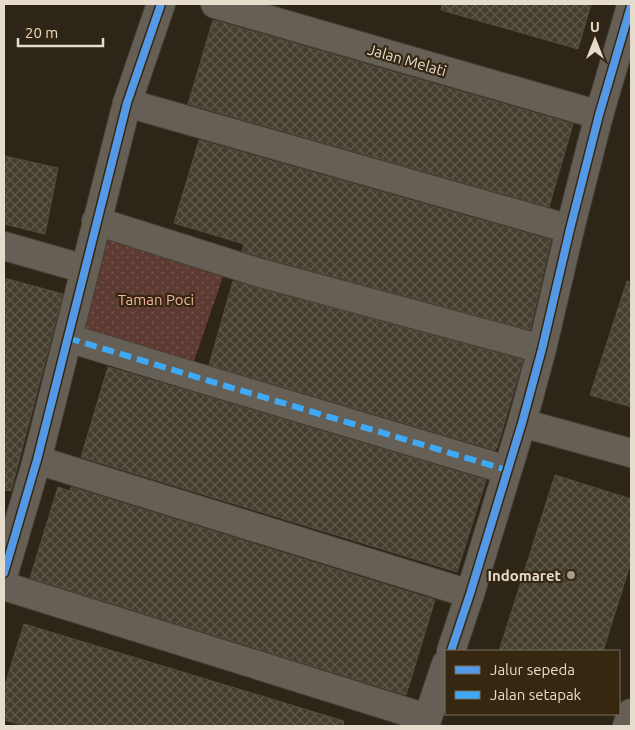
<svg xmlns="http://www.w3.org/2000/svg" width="635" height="730" font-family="Ubuntu,sans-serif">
<defs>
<pattern id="park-dots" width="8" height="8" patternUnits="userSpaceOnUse" patternTransform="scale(1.25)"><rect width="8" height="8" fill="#5d3b32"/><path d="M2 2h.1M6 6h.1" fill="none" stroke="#74574e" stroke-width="1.8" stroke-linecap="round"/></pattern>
<pattern id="building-cross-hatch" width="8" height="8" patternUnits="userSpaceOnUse" patternTransform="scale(1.25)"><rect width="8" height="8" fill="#433e2d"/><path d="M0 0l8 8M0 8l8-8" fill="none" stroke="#5e594a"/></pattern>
</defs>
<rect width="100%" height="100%" fill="#2d2518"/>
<path fill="url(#park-dots)" d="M110,230L227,265L192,367L82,332L87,310Z"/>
<g fill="url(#building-cross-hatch)" stroke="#534e42">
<path d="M442,4H591L578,49L441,10Z"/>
<path d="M213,20L573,124L549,207L188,104Z"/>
<path d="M199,140L551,240L530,330L261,257L242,251L244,244L174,223Z"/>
<path d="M4,156L58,168L45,234L4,224Z"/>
<path d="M4,278L63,294L11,491L4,490Z"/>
<path d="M233,281L523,360L497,448H496L495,450L209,365Z"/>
<path d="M627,281L631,282V407L590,395Z"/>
<path d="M108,367L486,480L457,572L81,457Z"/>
<path d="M555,475L631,499V562L603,651H499Z"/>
<path d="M58,487L70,491L71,487L435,600L406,695L30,578Z"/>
<path d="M24,624L344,721L343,726H25L4,720V688Z"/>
</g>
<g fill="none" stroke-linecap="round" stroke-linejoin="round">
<g stroke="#474036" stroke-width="30">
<g id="minor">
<path d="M215,4L599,115"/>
<path d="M127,103L570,229"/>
<path d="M96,221L257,272L542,349"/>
<path d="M4,246L85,269"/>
<path d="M68,338L196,377L507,470"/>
<path d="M522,423L631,453"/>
<path d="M37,460L470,594"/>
<path d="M4,573L37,460L127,103L161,4"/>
<path d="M4,586L427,718"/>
<path d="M451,651L470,594L522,423L542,349L570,229L599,115L631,6"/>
<path d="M425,726L446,664"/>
<path d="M627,726L631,713"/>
</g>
</g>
<use href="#minor" stroke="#655f55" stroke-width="28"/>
<path stroke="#3fa9f5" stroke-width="6" stroke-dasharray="12 6" stroke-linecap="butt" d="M68,338L196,377L507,470"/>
<g stroke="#352710" stroke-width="11">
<g id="cycleway">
<path d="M4,573L37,460L127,103L161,4"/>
<path d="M451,651L470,594L522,423L542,349L570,229L599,115L631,6"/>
</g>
</g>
<use href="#cycleway" stroke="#5399e6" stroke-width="8"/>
</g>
<circle fill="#a59c8e" stroke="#352710" stroke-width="2" cx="571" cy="575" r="5"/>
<g text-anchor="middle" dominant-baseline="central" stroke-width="4.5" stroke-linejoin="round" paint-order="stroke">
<g font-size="15" fill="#e5dcce" stroke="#352710">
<text transform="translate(407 60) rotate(16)">Jalan Melati</text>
</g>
<g font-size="15" fill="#f5b2a2" stroke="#352710">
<text x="156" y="299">Taman Poci</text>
</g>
<g font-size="15" font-weight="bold" fill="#e5dcce" stroke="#352710" text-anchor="end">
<text x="561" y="575">Indomaret</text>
</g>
</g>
<rect width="635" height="730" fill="none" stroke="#e5dcce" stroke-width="10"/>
<rect x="445" y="650" width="175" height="65" fill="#352710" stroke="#7b6f5c"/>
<rect x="455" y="666" width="25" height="8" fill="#5399e6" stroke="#7b6f5c"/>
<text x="490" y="675" font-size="15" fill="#e5dcce">Jalur sepeda</text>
<rect x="455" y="691" width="25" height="8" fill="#3fa9f5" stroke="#7b6f5c"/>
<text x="490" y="700" font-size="15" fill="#e5dcce">Jalan setapak</text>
<g transform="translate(595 40)" stroke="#352710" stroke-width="4" paint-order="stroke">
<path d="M0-4L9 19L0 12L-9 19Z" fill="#e5dcce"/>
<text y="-8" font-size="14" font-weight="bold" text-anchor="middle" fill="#e5dcce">U</text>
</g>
<path d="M18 38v8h85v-8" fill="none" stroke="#e5dcce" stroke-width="2.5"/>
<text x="25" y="38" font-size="15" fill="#e5dcce" stroke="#352710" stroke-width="4" paint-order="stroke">20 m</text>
</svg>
